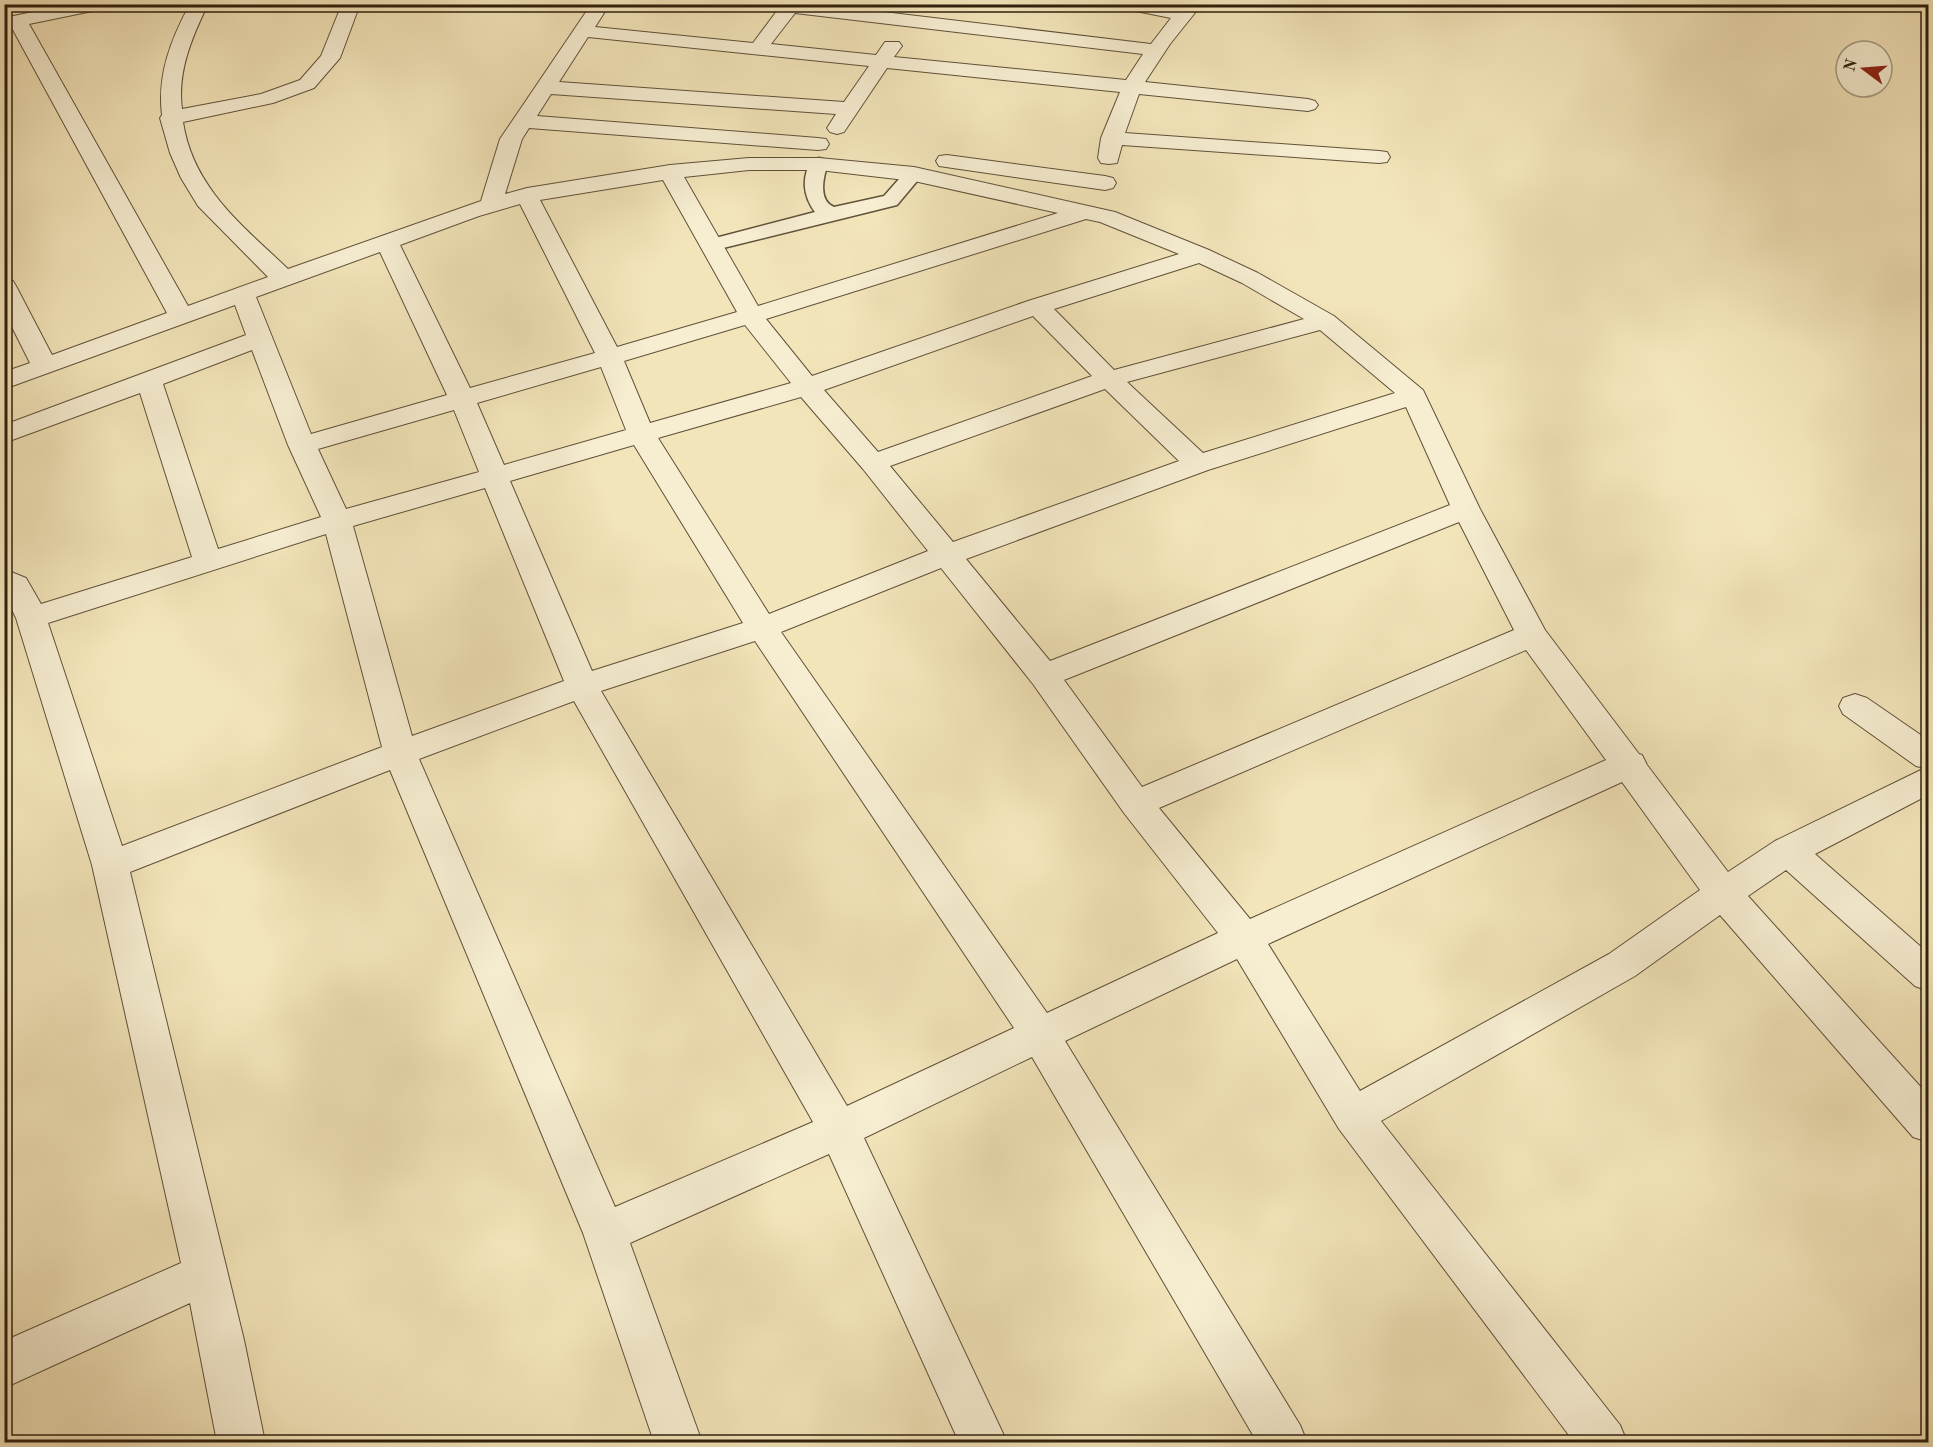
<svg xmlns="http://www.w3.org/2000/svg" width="1933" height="1447" font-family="'Old Standard TT',serif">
<rect width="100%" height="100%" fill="#f3e5ba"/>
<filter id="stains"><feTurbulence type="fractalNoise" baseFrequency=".00333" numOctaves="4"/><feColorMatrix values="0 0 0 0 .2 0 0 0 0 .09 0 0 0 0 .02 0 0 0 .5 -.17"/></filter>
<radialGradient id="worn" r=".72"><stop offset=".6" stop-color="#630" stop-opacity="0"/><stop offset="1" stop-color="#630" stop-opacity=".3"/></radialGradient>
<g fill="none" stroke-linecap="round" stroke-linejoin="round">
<g stroke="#605138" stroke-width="3">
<path id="lane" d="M819,158L826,160L828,164C823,177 818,201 834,207L884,196L907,170H921L923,174L897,205L711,251L704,249L701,245L704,241L815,212C803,196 801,177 812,160Z"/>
</g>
<g stroke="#605138" stroke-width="2">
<g id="street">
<path d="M71,4H109L107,8L29,24L188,306L268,277L198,206L181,178L170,153L160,118L162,115C157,75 171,39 190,4H208C192,37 177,72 182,109L261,94L300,80L321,56L342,4H360L340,58L314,88L273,103L183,122C193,188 243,226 288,269L481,201L500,139L588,9H602L604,13L595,27L753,43L782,4H816L1151,44L1171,18L1121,8L1119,4H1159L1179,8L1183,4H1202L1170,44L1145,82L1308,99L1315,101L1318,105L1315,109L1308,111L1139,94L1125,133L1379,151L1387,152L1390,157L1387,162L1379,163L1122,145L1117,163L1109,164L1101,163L1098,158L1101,138L1120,92L887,68L844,132L837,134L830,132L827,128L836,114L551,94L537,116L818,138L826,139L829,144L826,149L818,150L529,128L522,139L505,194L527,188L670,165L749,158H819L914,167L1115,212L1209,250L1258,273L1334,316L1423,390L1480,509L1545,630L1639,754L1642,755L1647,765L1728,872L1775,841L1925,768L1916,766L1843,714L1839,706L1843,698L1855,694L1867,698L1928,740V795L1815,854L1928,953V991L1915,986L1786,870L1748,896L1928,1095V1142L1913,1137L1720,915L1635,976L1381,1121L1620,1425L1627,1442H1574L1339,1129L1237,959L1065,1041L1300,1425L1307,1442H1257L1032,1057L864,1138L1007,1442H959L829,1154L630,1243L702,1442H654L583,1233L390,770L130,872L244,1340L265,1442H217L190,1303L4,1388V1341L181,1263L92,865L16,618L4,593V569L26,578L41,604L192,557L140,393L4,443V425L246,335L235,305L4,389V372L30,363L4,311V279L13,281L16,286L52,355L167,313L12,28L4,30V18ZM795,13L1143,54L1126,80L894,57L902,46L899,42H885L876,55L771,44ZM588,37L869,66L844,102L559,82ZM749,170H819L914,181L1058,213L758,306L684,177ZM663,180L737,312L617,347L540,200ZM520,204L595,353L470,388L400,245L479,216ZM1086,219L1100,222L1179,254L1028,301L812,376L766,319ZM380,252L447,395L311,434L256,297ZM1199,263L1242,283L1304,319L1114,370L1054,309ZM1033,316L1092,376L878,452L824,390ZM745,325L791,383L650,423L624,361ZM1320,330L1395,393L1203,453L1127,382ZM252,350L288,445L321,517L218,549L163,384ZM601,367L626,430L504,465L477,403ZM1105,389L1179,461L953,542L890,466ZM801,397L863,469L928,551L769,614L658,438ZM1406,407L1450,505L1050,661L966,559L1208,470ZM454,410L479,472L346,509L318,449ZM634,445L743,623L592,671L510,481ZM485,488L564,681L412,736L353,526ZM1459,522L1514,630L1142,787L1064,680ZM326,534L382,747L122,846L48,623ZM941,568L1033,684L1124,813L1218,933L1047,1013L781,632ZM755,641L1014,1028L847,1106L601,691ZM1526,650L1606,760L1250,919L1159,808ZM574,701L813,1122L615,1207L419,759ZM1622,782L1700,890L1609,954L1360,1091L1268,944Z"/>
<path d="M947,155L1105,176L1113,178L1116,183L1113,188L1105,190L939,166L936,161L939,156Z"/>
</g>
</g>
<use href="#lane" fill="#f7eed2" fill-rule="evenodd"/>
<use href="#street" fill="#f7eed2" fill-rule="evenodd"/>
</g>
<rect width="1933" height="1447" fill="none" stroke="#f3e5ba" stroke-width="24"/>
<rect x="6" y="6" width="1921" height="1435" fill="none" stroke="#2f200c" stroke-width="3"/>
<rect x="12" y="12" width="1909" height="1423" fill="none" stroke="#2f200c" stroke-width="1.5"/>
<g transform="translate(1864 69) rotate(286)"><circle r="28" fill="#f7eed2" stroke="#a79c83" stroke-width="1.5"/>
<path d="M0-4.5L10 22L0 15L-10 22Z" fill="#8f2418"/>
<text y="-9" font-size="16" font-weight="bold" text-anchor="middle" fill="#2f200c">N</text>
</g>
<rect width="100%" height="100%" filter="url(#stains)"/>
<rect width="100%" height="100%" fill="url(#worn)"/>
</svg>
